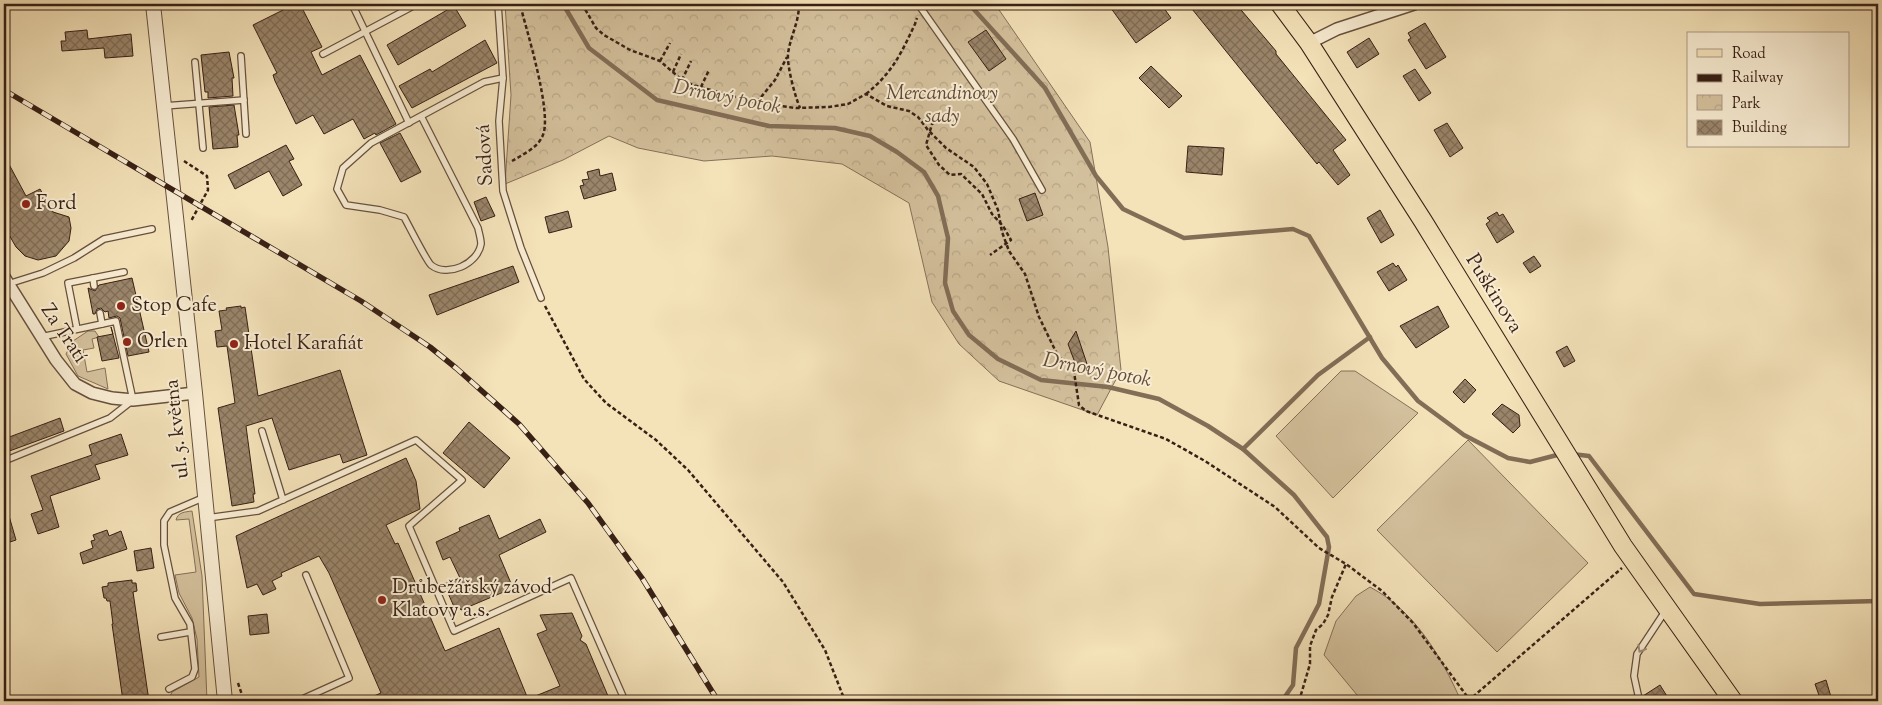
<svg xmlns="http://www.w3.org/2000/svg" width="1882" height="705" font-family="'Sorts Mill Goudy',serif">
<defs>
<pattern id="park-crowns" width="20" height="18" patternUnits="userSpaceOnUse" patternTransform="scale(1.25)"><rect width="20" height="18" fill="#d4c19d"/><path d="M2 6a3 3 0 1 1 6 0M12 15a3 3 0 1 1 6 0" fill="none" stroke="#b7a686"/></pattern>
<pattern id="building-cross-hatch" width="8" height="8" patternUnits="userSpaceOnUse" patternTransform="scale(1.25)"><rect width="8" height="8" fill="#9a856a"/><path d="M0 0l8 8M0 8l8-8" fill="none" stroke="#7f6c56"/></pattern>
</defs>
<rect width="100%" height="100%" fill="#f4e2b9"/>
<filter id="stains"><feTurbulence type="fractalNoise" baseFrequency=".004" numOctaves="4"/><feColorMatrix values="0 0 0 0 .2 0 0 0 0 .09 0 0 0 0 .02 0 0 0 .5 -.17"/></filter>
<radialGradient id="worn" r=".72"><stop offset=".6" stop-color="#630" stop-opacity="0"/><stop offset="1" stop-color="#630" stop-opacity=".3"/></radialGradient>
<g fill="#d4c19d" stroke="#867059">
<path d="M88,331H95L99,337L92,339L94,348L83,350L87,372L105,368L108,389L78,376L66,354L73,341Z"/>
<path d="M1341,371H1355L1418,413L1333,498L1276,436Z"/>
<path d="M1468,440L1588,563L1497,652L1377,530Z"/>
<path d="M192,511L202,576L207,701H168L172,692L199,677L197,639L192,618L179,593L175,575L196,572L189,519L176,520C178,512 185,512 192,511Z"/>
<path d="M1370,587C1415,611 1441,656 1461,701H1362L1324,655L1336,621L1356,596Z"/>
</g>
<path fill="url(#park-crowns)" stroke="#867059" d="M505,4H995L1090,142L1108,247L1121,370L1097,415L999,381L959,344L932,302L909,203L842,164L772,156L704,161L638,148L609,136L563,160L505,184L511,95Z"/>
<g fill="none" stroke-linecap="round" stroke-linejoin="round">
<g stroke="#826d56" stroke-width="4.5">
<path d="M563,4L589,48L657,100L769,126L835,128L870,136L897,152L924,172L938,196L948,238L945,283L953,311L969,335L998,359L1041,380L1108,387L1159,399L1208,426L1243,449L1294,495L1327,537L1329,547L1319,604L1296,648L1293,685L1282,701"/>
<path d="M969,4L1045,88L1096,176L1123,209L1184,238L1293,229L1309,236L1382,358L1418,401L1464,435L1508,458L1530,462L1561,454"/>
<path d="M1243,449L1318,375L1370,337"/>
<path d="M1572,454L1589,456L1694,594L1760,604L1878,601"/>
</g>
</g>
<g fill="url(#building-cross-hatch)" stroke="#382015">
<path d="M288,4H300L322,47L311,52L322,75L360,55L396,124L376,135L375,133L364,139L353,119L324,134L313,115L296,124L275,81L273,75L277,73L253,25L289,7Z"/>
<path d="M1108,4H1161L1171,18L1136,43Z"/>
<path d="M1188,4H1236L1276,51V54L1346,140L1333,150L1350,175L1338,185L1319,162L1317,164Z"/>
<path d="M454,6L466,26L398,65L387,45Z"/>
<path d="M1425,23L1446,57L1426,69L1408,40L1411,38L1408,33Z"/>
<path d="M87,30L88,39L131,34L133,56L105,58L104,48L62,51L61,41H66L65,32Z"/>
<path d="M986,30L1006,59L989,71L968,42Z"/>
<path d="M1369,38L1379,54L1357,68L1347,52Z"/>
<path d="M485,40L497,63L412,108L399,86L430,69L432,72Z"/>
<path d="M229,52L234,78H232L233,96L208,98V92H205L201,55Z"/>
<path d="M1151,66L1182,96L1169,108L1139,78Z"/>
<path d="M1415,69L1431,93L1419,101L1403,76Z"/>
<path d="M234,105L239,135H237L238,147L213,149L209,107Z"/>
<path d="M1447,123L1463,148L1450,157L1434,130Z"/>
<path d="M400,133L421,172L401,182L380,143Z"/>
<path d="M286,145L294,159L289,161L302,185L283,196L269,171L235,189L228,175Z"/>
<path d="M1188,146L1224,148L1222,175L1186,172Z"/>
<path d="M4,155L26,196L40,189L53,212L69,217L71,228L69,241L56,256L38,260L25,256L16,247L4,226Z"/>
<path d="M599,169L600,176L612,173L616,190L584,199L580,186L584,185L582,180L589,179L587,172Z"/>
<path d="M1035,193L1043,215L1027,221L1019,199Z"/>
<path d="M486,197L495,216L481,221L474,202Z"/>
<path d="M1380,210L1394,235L1381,243L1367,218Z"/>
<path d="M568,211L572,227L549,233L545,217Z"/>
<path d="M1497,212L1499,216L1503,214L1514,232L1497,243L1486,224L1490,221L1487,218Z"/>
<path d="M1534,256L1541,266L1530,273L1523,263Z"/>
<path d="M1393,263L1396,267L1398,265L1407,280L1389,291L1377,272Z"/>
<path d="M513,266L519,282L437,315L429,295Z"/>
<path d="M132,278L149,352L128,356L120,318L117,316L109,318L108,311L105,312L101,308L97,309L95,314H93L88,288L95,291L99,285Z"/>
<path d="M241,306V308L245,307L258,396L340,370L367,455L343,463L340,454L289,470L272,418L246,426L255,494H253L254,502L232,506L218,408L235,403L227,346L217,347L215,331L222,330L219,311L227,310L226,308Z"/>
<path d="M1438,306L1449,327L1416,348L1400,326Z"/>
<path d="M111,327L119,358L102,361L97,337L113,334Z"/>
<path d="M1076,331L1087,364L1077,368L1068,344Z"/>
<path d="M1567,346L1575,361L1564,367L1556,352Z"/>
<path d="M1465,379L1476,390L1464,403L1453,392Z"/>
<path d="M1502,404L1519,415L1520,426L1513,433L1492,414Z"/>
<path d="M60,418L64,431L4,453V439Z"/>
<path d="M469,422L510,458L484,488L443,453Z"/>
<path d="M121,434L128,455L95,465L100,479L50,496L59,527L38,534L31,514L43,510L31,476L92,455L89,445Z"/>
<path d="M406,458L416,481L420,509L386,525L395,544L398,543L445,651L499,628L528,699L560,686L537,634L547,630L540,615L572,613L582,636L580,640L586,644L608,696L595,701H362L381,693L329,573L319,556L281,573L282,576L272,581L276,589L263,595L257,584L247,588L236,536Z"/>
<path d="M7,509L16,540L4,544V510Z"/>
<path d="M489,515L499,539L540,519L546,532L499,555L513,588L461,610L459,607L455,609L444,584L460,578L450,557L443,560L436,542L460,531L459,528Z"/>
<path d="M107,530L109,536L121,531L127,549L83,564L80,553L93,548L91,541L95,540L93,535Z"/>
<path d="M151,548L154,568L137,571L134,551Z"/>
<path d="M132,580V583H136L137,591L133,592L149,701H123L112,624H113L110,601H107L106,598H104L102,587L108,586V583Z"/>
<path d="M267,614L269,633L250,635L248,616Z"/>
<path d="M1826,680L1831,697L1821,701L1815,684Z"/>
<path d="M1660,685L1670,701H1643V696Z"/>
</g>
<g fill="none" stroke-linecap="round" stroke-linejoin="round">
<g stroke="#67503e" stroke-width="8">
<g id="service">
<path d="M352,4L409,123"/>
<path d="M498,4L503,78L499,121L503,191L521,248L541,298"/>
<path d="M918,4L1013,139L1042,190"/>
<path d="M323,54L417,4"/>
<path d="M241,56L246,134"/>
<path d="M195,62L203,148"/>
<path d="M164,106L244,100"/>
<path d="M421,116L478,228C479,233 481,239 481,244C478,264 447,278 431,265C426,260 409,226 404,217L380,210L346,205L337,189L343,168L371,143L484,82L503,78"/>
<path d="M93,278L94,286"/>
<path d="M8,284L43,273L74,258L104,239L152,229"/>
<path d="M100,313L102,324"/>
<path d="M77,329L68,283L124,272"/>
<path d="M262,431L283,500"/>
<path d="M4,461L110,418L133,400L116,321L41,337"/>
<path d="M207,518L258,511L416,440L462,480L409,526L454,631L571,578L625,701"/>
<path d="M161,637L190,632"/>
<path d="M169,689L192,677L195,669L190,624L175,598L164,545V521L170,512L205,497"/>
<path d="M1639,699L1634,676L1637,654L1666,610"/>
<path d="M298,701L349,678L306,575"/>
</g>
</g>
<g stroke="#67503e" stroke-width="14">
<g id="minor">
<path d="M1309,43L1337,29L1414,4"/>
<path d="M4,277L56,360L75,384L92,393L112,398L133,400L195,393"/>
</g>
</g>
<g stroke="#67503e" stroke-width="16">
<path id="tertiary" d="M153,4L195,393L225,701"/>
</g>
<g stroke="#382015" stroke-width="20">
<path id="primary" d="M1280,4L1309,43L1423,221L1623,546L1733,701"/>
</g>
<g stroke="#382015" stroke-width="2.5" stroke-dasharray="4 2.5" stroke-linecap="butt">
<path d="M582,4L596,28L604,35L630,50L660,61L682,80L693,85L757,103L796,108L829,107L848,104L866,94L887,106L909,111L918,117L928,130L946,148L974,167L987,184L998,210L1002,232L1009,251L1025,274L1039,317L1058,356L1074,372L1079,405L1086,411L1166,439L1205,461L1275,507L1319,548L1346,564L1382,591L1413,623L1469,699"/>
<path d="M799,4C799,23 790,37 788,54C787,67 795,96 800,108"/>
<path d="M660,61L670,43"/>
<path d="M673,72L681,54"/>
<path d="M682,80L691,61"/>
<path d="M701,87L709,70"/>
<path d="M866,94C892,73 901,54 915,24L917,18"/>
<path d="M757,102L775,80L787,57"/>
<path d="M184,161L207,176L208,190L191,221"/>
<path d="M512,161C522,155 537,148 542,137C554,117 526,29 520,4"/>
<path d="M545,306L584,379L606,403L656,440L688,470L783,582L825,650L845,701"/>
<path d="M238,683L244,701"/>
<path d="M1298,701L1300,698L1310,664V646L1316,630L1323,624L1328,615L1332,597L1346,564"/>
<path d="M1468,701L1622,568"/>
</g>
<use href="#service" stroke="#f8ecd2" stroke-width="5.5"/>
<use href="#minor" stroke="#f8ecd2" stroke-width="11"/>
<use href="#tertiary" stroke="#f8ecd2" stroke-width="14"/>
<use href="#primary" stroke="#f4e2b9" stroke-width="18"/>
<g stroke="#382015" stroke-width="5.5">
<path id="rail" d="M4,90L361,301L430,347L456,368L519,424L588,503L642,578L718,701"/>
</g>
<use href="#rail" stroke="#f8ecd2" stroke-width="4" stroke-dasharray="11" stroke-linecap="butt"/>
<path stroke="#382015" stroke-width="2.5" stroke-dasharray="4 2.5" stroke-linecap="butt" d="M951,112L932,124L926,145L939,165L950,175L961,174L982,194L992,214L1003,226L1011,240L990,255"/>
</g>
<defs><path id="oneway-chevron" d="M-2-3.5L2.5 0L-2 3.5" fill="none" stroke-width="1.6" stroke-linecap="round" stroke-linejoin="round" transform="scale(1.25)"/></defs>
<use stroke="#a2907d" href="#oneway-chevron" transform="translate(1641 649) rotate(120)"/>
<g fill="#8f2418" stroke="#f8ecd2" stroke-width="2">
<circle cx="26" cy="204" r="5"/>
<circle cx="121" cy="306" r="5"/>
<circle cx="127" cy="342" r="5"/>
<circle cx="234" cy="344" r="5"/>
<circle cx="382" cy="600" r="5"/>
</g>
<g text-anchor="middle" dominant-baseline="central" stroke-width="4" stroke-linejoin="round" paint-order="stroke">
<g font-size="20" font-style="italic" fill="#5f4837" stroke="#f8ecd2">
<text x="942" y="94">Mercandinovy<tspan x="942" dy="23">sady</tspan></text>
</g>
<g font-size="20" fill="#382015" stroke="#f8ecd2">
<text transform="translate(486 155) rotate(-93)">Sadová</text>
<text transform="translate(1493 294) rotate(58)">Puškinova</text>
<text transform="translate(63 334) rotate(56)">Za Tratí</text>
<text transform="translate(178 429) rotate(-96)">ul. 5. května</text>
</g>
<g font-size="20" fill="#382015" stroke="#f8ecd2" text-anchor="start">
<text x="36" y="204">Ford</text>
<text x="131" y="306">Stop Cafe</text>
<text x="137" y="342">Orlen</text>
<text x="244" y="344">Hotel Karafiát</text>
<text x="392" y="588">Drůbežářský závod<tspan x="392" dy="23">Klatovy a.s.</tspan></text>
</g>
<g font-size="21" font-style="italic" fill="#634d3b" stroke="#f8ecd2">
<text transform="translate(727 98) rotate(11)">Drnový potok</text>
<text transform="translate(1097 371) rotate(11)">Drnový potok</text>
</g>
</g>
<rect width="1882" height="705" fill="none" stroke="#f4e2b9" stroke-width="20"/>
<rect x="5" y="5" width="1872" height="695" fill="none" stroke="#382015" stroke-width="2.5"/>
<rect x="10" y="10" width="1862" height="685" fill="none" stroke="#382015"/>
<rect x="1687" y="32" width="162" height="115" fill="#f8ecd2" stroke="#ab9a86"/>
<rect x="1697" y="49" width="25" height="8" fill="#f4e2b9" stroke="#ab9a86"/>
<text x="1732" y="58" font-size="15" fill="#382015">Road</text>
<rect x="1697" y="74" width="25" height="8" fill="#382015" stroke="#ab9a86"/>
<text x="1732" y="82" font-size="15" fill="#382015">Railway</text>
<rect x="1697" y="95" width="25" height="15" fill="url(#park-crowns)" stroke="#ab9a86"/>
<text x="1732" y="108" font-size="15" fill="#382015">Park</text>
<rect x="1697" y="120" width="25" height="15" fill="url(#building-cross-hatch)" stroke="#ab9a86"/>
<text x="1732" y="132" font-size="15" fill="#382015">Building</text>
<rect width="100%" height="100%" filter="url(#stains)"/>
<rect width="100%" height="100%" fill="url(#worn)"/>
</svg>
